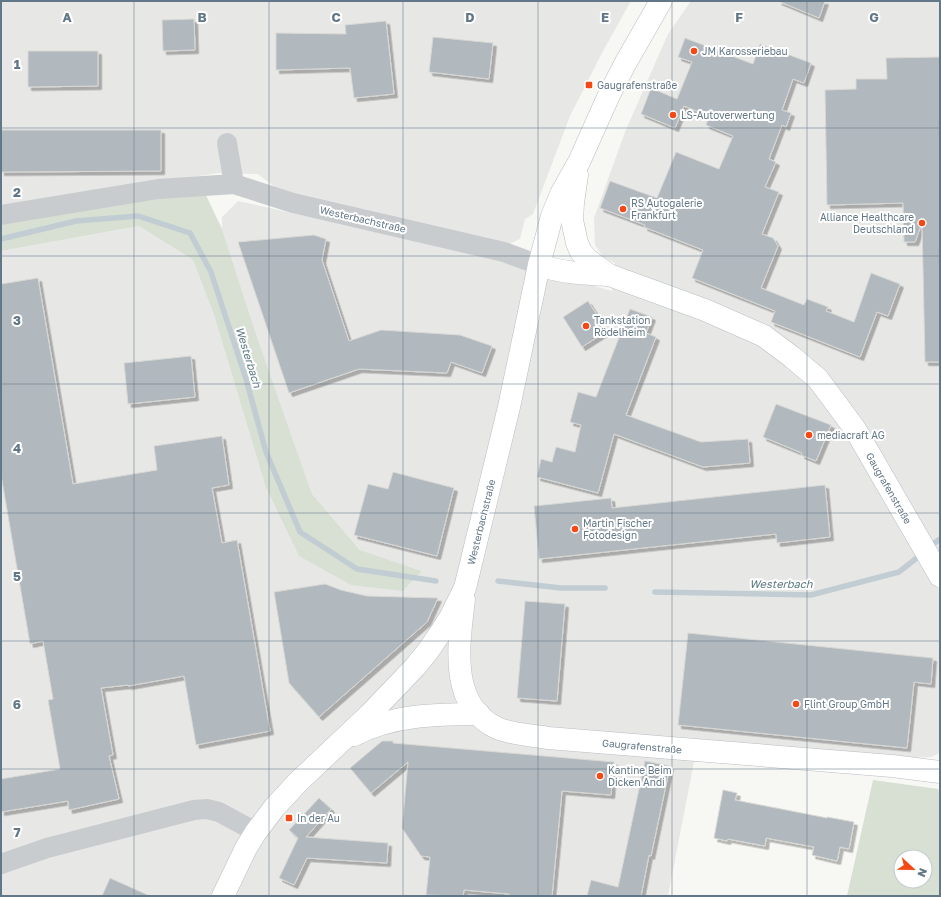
<svg xmlns="http://www.w3.org/2000/svg" width="941" height="897" font-family="'Golos Text',sans-serif">
<defs>
<filter id="shadow"><feDropShadow dx="3.5" dy="3.5" stdDeviation="0" flood-color="#0004"/></filter>
</defs>
<rect width="100%" height="100%" fill="#f7f7f3"/>
<g fill="#e7e8e6">
<path d="M1,1H631L603,51L570,116L533,214L525,219L520,239L509,244L296,196L276,188L258,174L219,173L165,181L1,212Z"/>
<path d="M691,1H940V753L931,757L885,759L694,762L668,896H1V251L139,226L193,260L214,315L265,485L403,591L422,571L360,550L312,494L256,334L222,229V217L238,201L503,261L612,291L615,263L603,257L595,245L594,218L625,132L668,34Z"/>
</g>
<g fill="#d8dfd3" fill-rule="evenodd">
<path d="M203,189L222,229L256,334L312,494L360,550L422,571L403,591L351,585L299,556L265,485L214,315L193,260L139,226L1,251V212Z"/>
<path d="M873,780L938,789L940,796V896H847ZM901,857H925V881H901Z"/>
</g>
<g fill="none" stroke-linecap="round" stroke-linejoin="round">
<g stroke="#c1cdd2" stroke-width="5.5">
<path d="M1,239L76,221L138,216L190,233L211,272L246,379L266,452L300,532L357,569L436,581"/>
<path d="M929,547L940,539"/>
<path d="M498,581L561,588H605"/>
<path d="M655,592L811,595L899,572L923,553"/>
</g>
</g>
<g fill="#b1b9be" stroke="#d8d8d5" filter="url(#shadow)">
<path d="M778,1H825L819,18Z"/>
<path d="M194,19L195,50L163,51L162,20Z"/>
<path d="M386,21L394,94L354,98L350,68L276,70V33L346,34L345,25Z"/>
<path d="M433,37L493,43L489,79L429,72Z"/>
<path d="M685,38L753,64L760,44L811,63L804,83L793,79L782,110L791,113L786,127L782,125L769,159L776,162L765,187L779,192L762,234L773,238L778,246L761,288L804,305L807,299L828,307L826,311L854,322L871,273L900,284L888,316L877,312L860,357L771,322L775,311L692,278L703,250L644,227L645,225L600,208L610,181L657,198L676,152L719,169L733,136L706,125L709,116L684,106L675,128L641,114L651,88L677,99L692,62L678,57Z"/>
<path d="M28,51H98V86L28,87Z"/>
<path d="M940,57V362H925L922,223L915,242H904L903,203L827,205L825,90L856,89V79H887L886,58Z"/>
<path d="M1,130H161V171L1,172Z"/>
<path d="M314,235L326,239L322,260L349,341L381,330L460,335L492,346L482,373L451,362L447,373L359,369L289,393L238,242Z"/>
<path d="M38,278L73,484L157,470L154,446L222,436L229,485L212,488L222,543L237,540L270,731L196,745L184,676L128,686V685L101,688L113,755L109,756L119,799L69,810L68,801L1,812V779L60,769L48,700L53,699L43,641L30,644L1,475V284Z"/>
<path d="M588,301L607,331L582,347L563,317Z"/>
<path d="M630,309L652,317L646,333L656,337L626,415L701,442L748,439L750,463L703,467L614,434L598,493L537,477L541,459L552,462L556,447L575,452L581,425L570,422L578,392L596,397Z"/>
<path d="M191,356L195,397L128,404L124,363Z"/>
<path d="M776,404L831,425L816,461L801,455L802,453L763,437Z"/>
<path d="M393,472L454,488L437,556L354,535L368,484L388,489Z"/>
<path d="M825,485L830,537L777,543L776,534L539,559L534,506L611,498L612,508Z"/>
<path d="M325,584L341,590L367,596L438,598L427,622L319,717L289,683L274,592Z"/>
<path d="M525,601L565,604L557,701L517,698Z"/>
<path d="M688,633L933,658L931,684L914,682L907,748L678,725Z"/>
<path d="M382,741H393V743L614,762L611,795L562,791L552,896H509V894L464,890L463,896L426,895L430,857L421,856L402,828L408,762L371,793L350,768Z"/>
<path d="M645,761L670,766L651,856L649,855L641,896H587L591,880L618,887Z"/>
<path d="M723,790L737,793L735,800L827,818V817L854,822L849,849L840,847L837,861L812,855L814,847L766,838L765,846L728,839L727,841L714,838Z"/>
<path d="M319,798L331,809L306,837L388,843L387,863L307,858L294,885L279,878L298,838L289,830Z"/>
<path d="M110,878L150,896H102Z"/>
</g>
<g fill="none" stroke-linecap="round" stroke-linejoin="round">
<g stroke="#b8bec2" stroke-width="23">
<g id="secondary">
<path d="M577,175L573,203L572,220L577,243L581,252L588,260L609,275L705,310L764,336L792,357L818,379L855,429L940,576"/>
<path d="M539,265C562,273 585,274 609,275"/>
<path d="M464,599C459,643 448,705 497,728C513,735 532,735 548,738L892,766L940,772"/>
<path d="M354,735C391,715 437,714 479,714"/>
<path d="M223,896L246,848L256,832L274,808L298,782L369,715L415,667L428,651L439,635L451,616L465,588L509,407L539,265L552,216L561,194L579,162L609,95L625,64L661,1"/>
</g>
</g>
<g stroke="#c8cccf" stroke-width="20">
<path d="M227,143L234,184"/>
<path d="M1,215L158,189L234,184L293,203L504,252L539,265"/>
<path d="M1,864L47,848L194,810L207,809L219,812L256,832"/>
</g>
<use href="#secondary" stroke="#fff" stroke-width="22"/>
</g>
<path fill="none" stroke="#627787" stroke-width="1" stroke-opacity="0.55" d="M134,1V896M269,1V896M403,1V896M538,1V896M672,1V896M807,1V896M1,128H940M1,256H940M1,384H940M1,513H940M1,641H940M1,769H940"/>
<g fill="#f54815" stroke="#fff" stroke-width="1.5">
<circle cx="694" cy="51" r="4"/>
<rect x="585" y="81" width="8" height="8" rx="2"/>
<circle cx="673" cy="115" r="4"/>
<circle cx="623" cy="209" r="4"/>
<circle cx="922" cy="223" r="4"/>
<circle cx="586" cy="326" r="4"/>
<circle cx="809" cy="435" r="4"/>
<circle cx="575" cy="529" r="4"/>
<circle cx="796" cy="704" r="4"/>
<circle cx="600" cy="776" r="4"/>
<rect x="285" y="814" width="8" height="8" rx="2"/>
</g>
<g text-anchor="middle" dominant-baseline="central" stroke-width="4" stroke-linejoin="round" paint-order="stroke">
<g font-size="10" fill="#627787" stroke="#fff" text-anchor="start">
<text x="702" y="51">JM Karosseriebau</text>
<text x="597" y="85">Gaugrafenstraße</text>
<text x="681" y="115">LS-Autoverwertung</text>
<text x="631" y="203">RS Autogalerie<tspan x="631" dy="12">Frankfurt</tspan></text>
<text x="914" y="217" text-anchor="end">Alliance Healthcare<tspan x="914" dy="12">Deutschland</tspan></text>
<text x="594" y="320">Tankstation<tspan x="594" dy="12">Rödelheim</tspan></text>
<text x="817" y="435">mediacraft AG</text>
<text x="583" y="523">Martin Fischer<tspan x="583" dy="12">Fotodesign</tspan></text>
<text x="804" y="704">Flint Group GmbH</text>
<text x="608" y="770">Kantine Beim<tspan x="608" dy="12">Dicken Andi</tspan></text>
<text x="297" y="818">In der Au</text>
</g>
<g font-size="10" fill="#627787" stroke="#fff">
<text transform="translate(363 219) rotate(13)">Westerbachstraße</text>
<text transform="translate(889 488) rotate(60)">Gaugrafenstraße</text>
<text transform="translate(481 522) rotate(-76)">Westerbachstraße</text>
<text transform="translate(642 746) rotate(5)">Gaugrafenstraße</text>
</g>
<g font-size="11" font-style="italic" fill="#5e7a83" stroke="#fff">
<text transform="translate(249 357) rotate(73)">Westerbach</text>
<text x="781" y="583">Westerbach</text>
</g>
</g>
<g font-size="13" text-anchor="middle" font-weight="bold" fill="#627787" stroke="#fff" stroke-width="4" stroke-linejoin="round" paint-order="stroke">
<text x="67" y="22">A</text>
<text x="202" y="22">B</text>
<text x="336" y="22">C</text>
<text x="470" y="22">D</text>
<text x="605" y="22">E</text>
<text x="739" y="22">F</text>
<text x="874" y="22">G</text>
<text x="17" y="69">1</text>
<text x="17" y="197">2</text>
<text x="17" y="325">3</text>
<text x="17" y="453">4</text>
<text x="17" y="581">5</text>
<text x="17" y="709">6</text>
<text x="17" y="837">7</text>
</g>
<rect width="941" height="897" fill="none" stroke="#627787" stroke-width="4"/>
<g transform="translate(913 869) rotate(112)"><circle r="19" fill="#ffffff" stroke="#c0c9cf"/>
<path d="M0-3L7 15L0 10L-7 15Z" fill="#f54815"/>
<text y="-6" font-size="11" font-weight="bold" text-anchor="middle" fill="#627787">N</text>
</g>
</svg>
